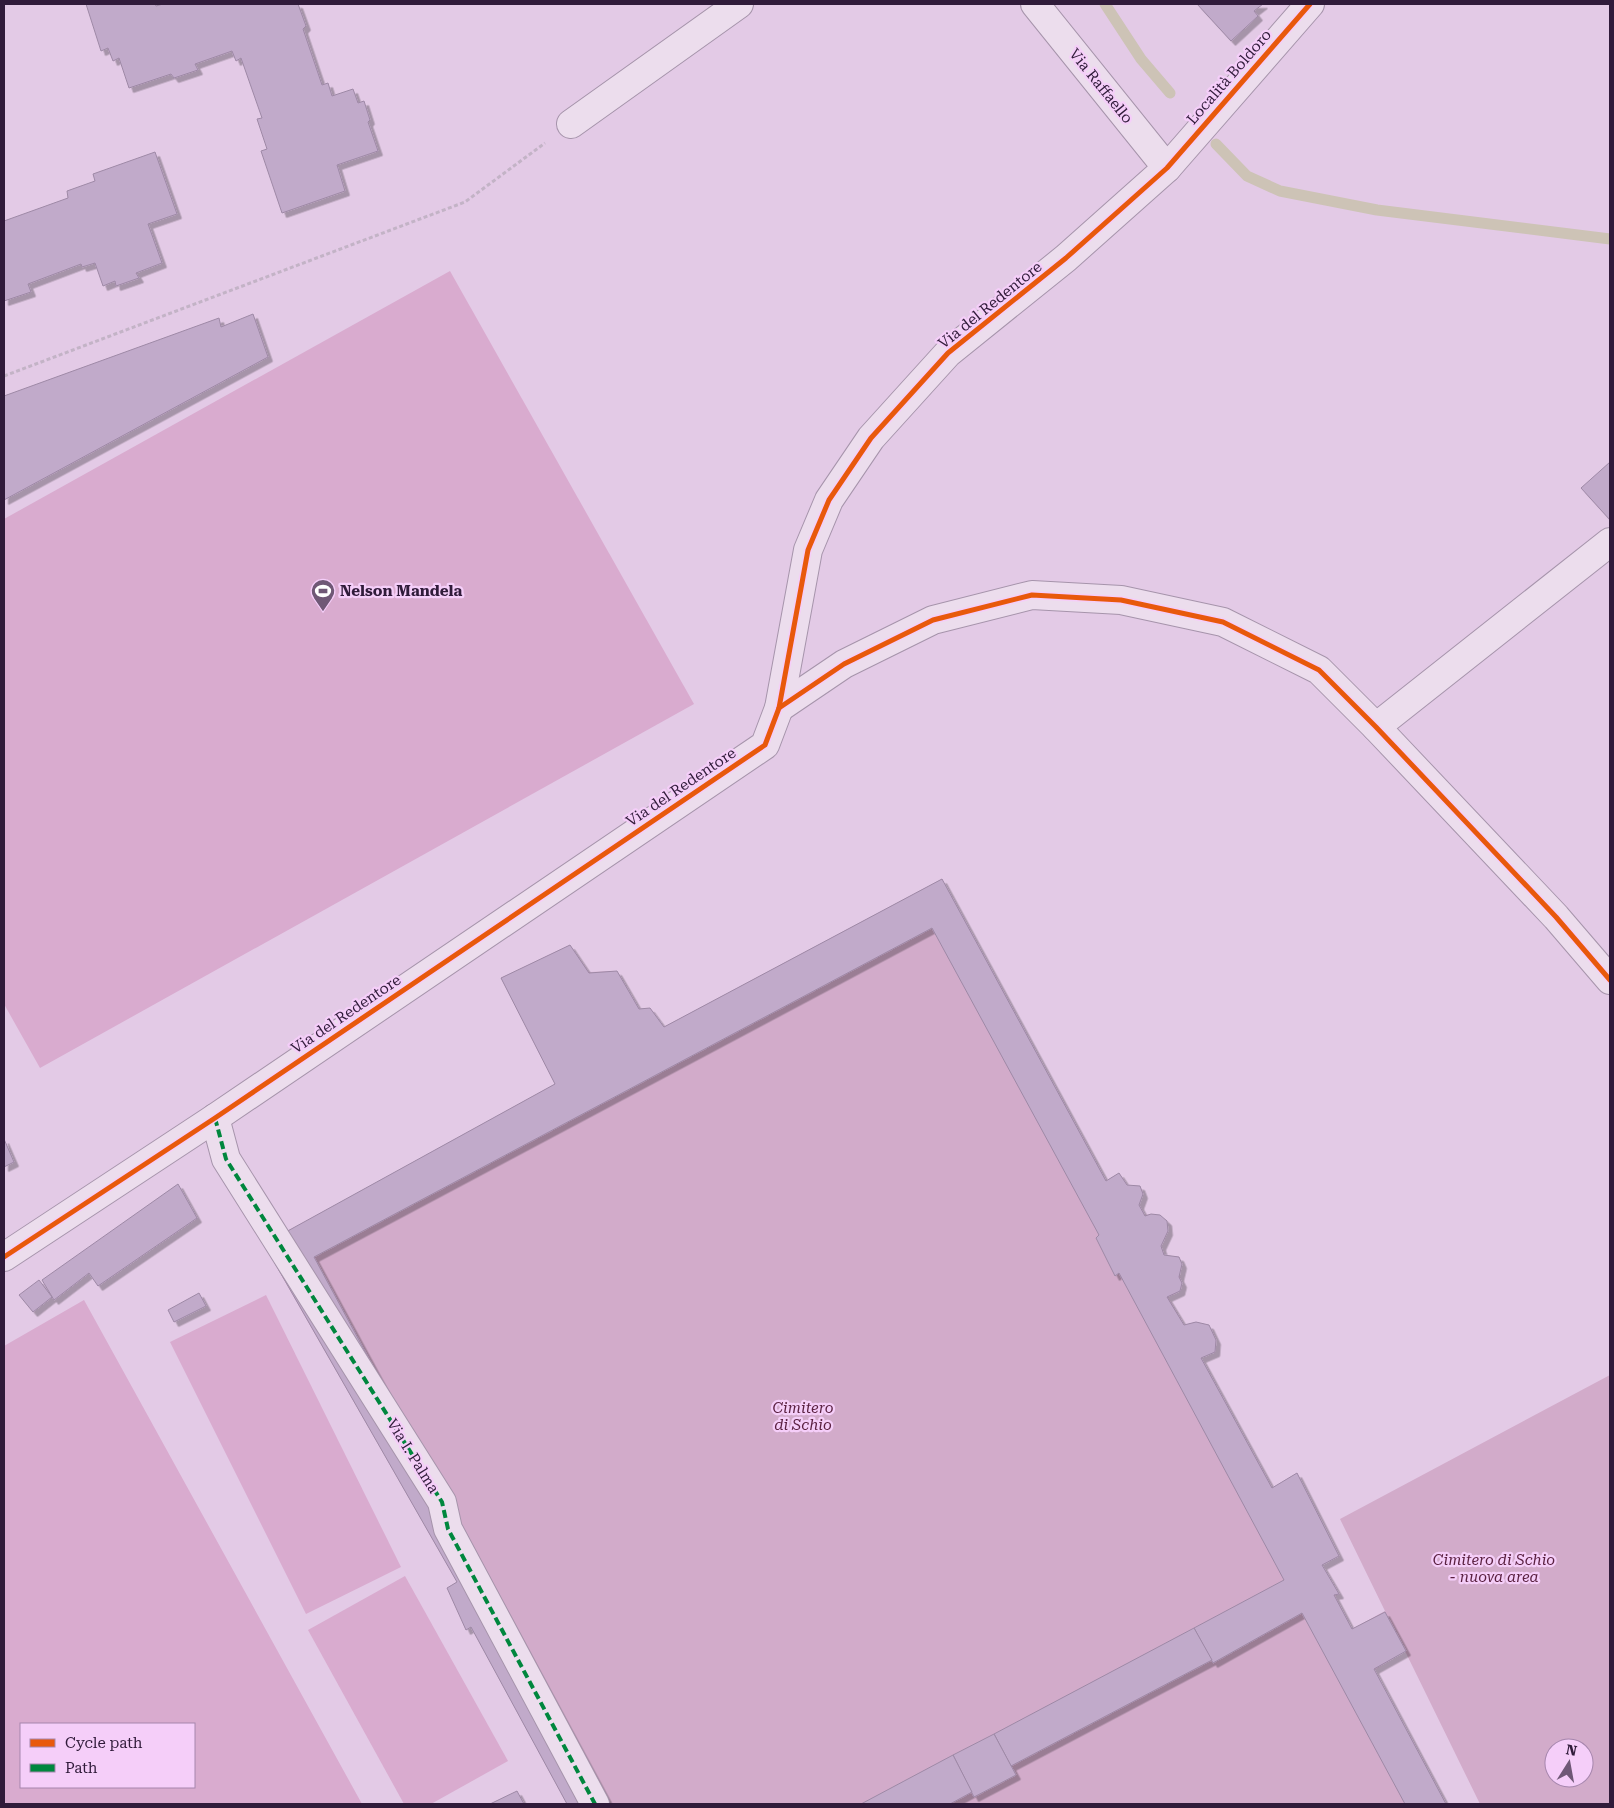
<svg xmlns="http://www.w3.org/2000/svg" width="1614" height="1808" font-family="'Roboto Serif',serif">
<defs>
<filter id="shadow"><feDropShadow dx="4.5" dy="4.5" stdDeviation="0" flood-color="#0004"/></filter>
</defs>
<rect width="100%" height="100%" fill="#e3cae6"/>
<g fill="#d9abcf" fill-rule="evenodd">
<path d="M450,271L694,704L40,1068L4,1004V519Z"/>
<path d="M266,1295L401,1567L306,1614L170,1342Z"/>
<path d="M84,1300L362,1804H6L4,1800V1346ZM21,1724H194V1787H21Z"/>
<path d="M405,1576L508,1761L431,1804H404L308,1630Z"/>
</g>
<path fill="#d2abca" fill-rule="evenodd" d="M942,879L1106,1181L1119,1173L1127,1185L1140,1186L1143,1194L1139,1205L1145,1215C1154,1213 1159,1215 1167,1221L1168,1231L1161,1246L1164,1255L1179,1257C1183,1267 1177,1273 1182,1283L1180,1291L1168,1297L1184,1325L1196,1322L1209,1325L1216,1340L1215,1352L1201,1358L1272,1488L1297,1473L1339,1556L1322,1565L1339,1594L1335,1596L1352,1629L1385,1611L1340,1519L1610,1375V1804H1480L1405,1651L1374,1670L1446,1804H567L471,1627L466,1630L447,1588L457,1582L264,1245L555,1084L501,978L570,945L589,972L617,971L639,1009L650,1008L664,1027ZM1554,1748H1584V1778H1554Z"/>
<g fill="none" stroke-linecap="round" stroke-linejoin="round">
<g stroke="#cdc3b6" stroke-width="11">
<path d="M1105,4L1141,59L1170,93"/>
<path d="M1216,144L1247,176L1280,191L1377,210L1610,239"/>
</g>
</g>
<g fill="#c1aaca" stroke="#9e89a6" filter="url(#shadow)">
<path d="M86,4H155L156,6L163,4H298L306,26L303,29L322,85L328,83L332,96L353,89L358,103L364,101L370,120L368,122L378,151L337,165L345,191L282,213L261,151L267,149L257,119L262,118L241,58L236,61L232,51L195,64L198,70L174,78L171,74L129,88L119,58L113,61L108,48L101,51Z"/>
<path d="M1197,4H1263L1254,11L1258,16L1231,41Z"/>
<path d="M155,152L177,214L148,224L162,263L136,273L139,278L116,286L115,281L103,286L95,263L82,267L81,264L28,284L31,292L4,301V221L68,198L67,191L95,181L93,174Z"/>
<path d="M253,314L268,357L4,500V396L219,318L221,327Z"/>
<path d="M1610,462V520L1581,488Z"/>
<path d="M942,879L1106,1181L1119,1173L1127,1185L1140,1186L1143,1194L1139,1205L1145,1216L1151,1214L1160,1215L1167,1221L1168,1231L1161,1246L1164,1255L1179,1257L1182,1264L1179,1277L1182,1283L1180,1291L1167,1297L1184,1325L1196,1322L1209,1325L1216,1340L1215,1352L1201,1358L1272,1488L1297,1473L1339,1556L1322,1565L1339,1594L1334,1595L1352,1629L1385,1612L1406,1651L1374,1669L1446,1804H1405L1302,1613L1213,1663L1194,1628L1284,1580L1119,1273L1115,1276L1096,1238L1099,1235L932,928L314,1257L610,1804H567L471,1627L466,1630L447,1588L457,1582L264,1244L555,1084L501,978L570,945L589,973L617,971L639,1009L650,1008L664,1027Z"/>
<path d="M4,1139L14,1162L4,1167Z"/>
<path d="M178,1184L197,1218L98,1286L89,1273L54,1300L42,1280Z"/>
<path d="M39,1280L52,1297L33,1312L19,1295Z"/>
<path d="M199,1293L206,1306L174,1322L168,1310Z"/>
<path d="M1194,1628L1212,1660L1011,1766L994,1734Z"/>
<path d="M994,1734L1016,1775L974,1797L953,1755Z"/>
<path d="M953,1755L972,1792L950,1804H861Z"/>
<path d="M517,1791L524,1804H490Z"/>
</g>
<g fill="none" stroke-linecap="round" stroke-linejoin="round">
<g stroke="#a694ab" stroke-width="30">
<g id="minor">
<path d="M1035,4L1167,168"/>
<path d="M571,124L739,4"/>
<path d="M779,708L844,664L933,620L1032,595L1121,600L1223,622L1319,670L1376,727L1556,917L1610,980"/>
<path d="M1376,727L1610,542"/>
<path d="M215,1118L226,1159L442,1502L448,1529L595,1804"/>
<path d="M4,1257L215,1118L765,745L779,708L808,550L829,500L871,438L948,353L1066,258L1167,168L1310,4"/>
</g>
</g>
<path stroke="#c3b3c6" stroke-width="3" stroke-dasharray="4 2.5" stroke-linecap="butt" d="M4,376L465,202L545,143"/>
<use href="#minor" stroke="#ecdded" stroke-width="28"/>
<path stroke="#00873e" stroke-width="4" stroke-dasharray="8 4" stroke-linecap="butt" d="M215,1118L226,1159L442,1502L448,1529L595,1804"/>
<g stroke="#f5cef9" stroke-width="8">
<g id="cycleway">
<path d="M779,708L844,664L933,620L1032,595L1121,600L1223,622L1319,670L1376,727L1556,917L1610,980"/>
<path d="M4,1257L215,1118L765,745L779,708L808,550L829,500L871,438L948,353L1066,258L1167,168L1310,4"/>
</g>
</g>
<use href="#cycleway" stroke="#e8590c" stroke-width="5"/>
</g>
<defs>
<g id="stadium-pin" transform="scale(1.25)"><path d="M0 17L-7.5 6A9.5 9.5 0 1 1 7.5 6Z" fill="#6f5876" stroke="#f5cef9"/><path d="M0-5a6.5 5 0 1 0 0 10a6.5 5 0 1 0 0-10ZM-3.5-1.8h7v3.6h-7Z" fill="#fff"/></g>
</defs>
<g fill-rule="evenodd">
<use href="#stadium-pin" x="323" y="591"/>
</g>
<g text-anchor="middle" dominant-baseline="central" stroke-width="4.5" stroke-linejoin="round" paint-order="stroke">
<g font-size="15" fill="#301b3a" stroke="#f5cef9">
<text transform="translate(1229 77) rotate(-49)">Località Boldoro</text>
<text transform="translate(1101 86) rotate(51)">Via Raffaello</text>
<text transform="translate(990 305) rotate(-39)">Via del Redentore</text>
<text transform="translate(681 787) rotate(-34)">Via del Redentore</text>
<text transform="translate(346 1014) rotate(-34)">Via del Redentore</text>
<text transform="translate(413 1456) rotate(58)">Via I. Palma</text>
</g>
<g font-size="15" font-weight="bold" fill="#301b3a" stroke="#f5cef9" text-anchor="start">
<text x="340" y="591">Nelson Mandela</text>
</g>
<g font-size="15" font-style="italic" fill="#591f3f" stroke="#f5cef9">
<text x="803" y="1408">Cimitero<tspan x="803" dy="17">di Schio</tspan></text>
<text x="1494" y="1560">Cimitero di Schio<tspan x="1494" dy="17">- nuova area</tspan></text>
</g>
</g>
<rect width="1614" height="1808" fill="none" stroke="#301b3a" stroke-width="10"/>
<rect x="20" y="1723" width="175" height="65" fill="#f5cef9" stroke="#a686ad"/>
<rect x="30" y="1739" width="25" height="8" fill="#e8590c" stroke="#a686ad"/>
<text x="65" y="1748" font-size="15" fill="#301b3a">Cycle path</text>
<rect x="30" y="1764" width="25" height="8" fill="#00873e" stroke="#a686ad"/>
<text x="65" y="1773" font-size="15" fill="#301b3a">Path</text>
<g transform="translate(1569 1763) rotate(11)"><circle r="24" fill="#f5cef9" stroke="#a686ad"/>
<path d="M0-4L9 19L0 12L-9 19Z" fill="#6f5876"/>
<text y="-8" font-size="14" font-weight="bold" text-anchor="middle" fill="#301b3a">N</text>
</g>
</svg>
